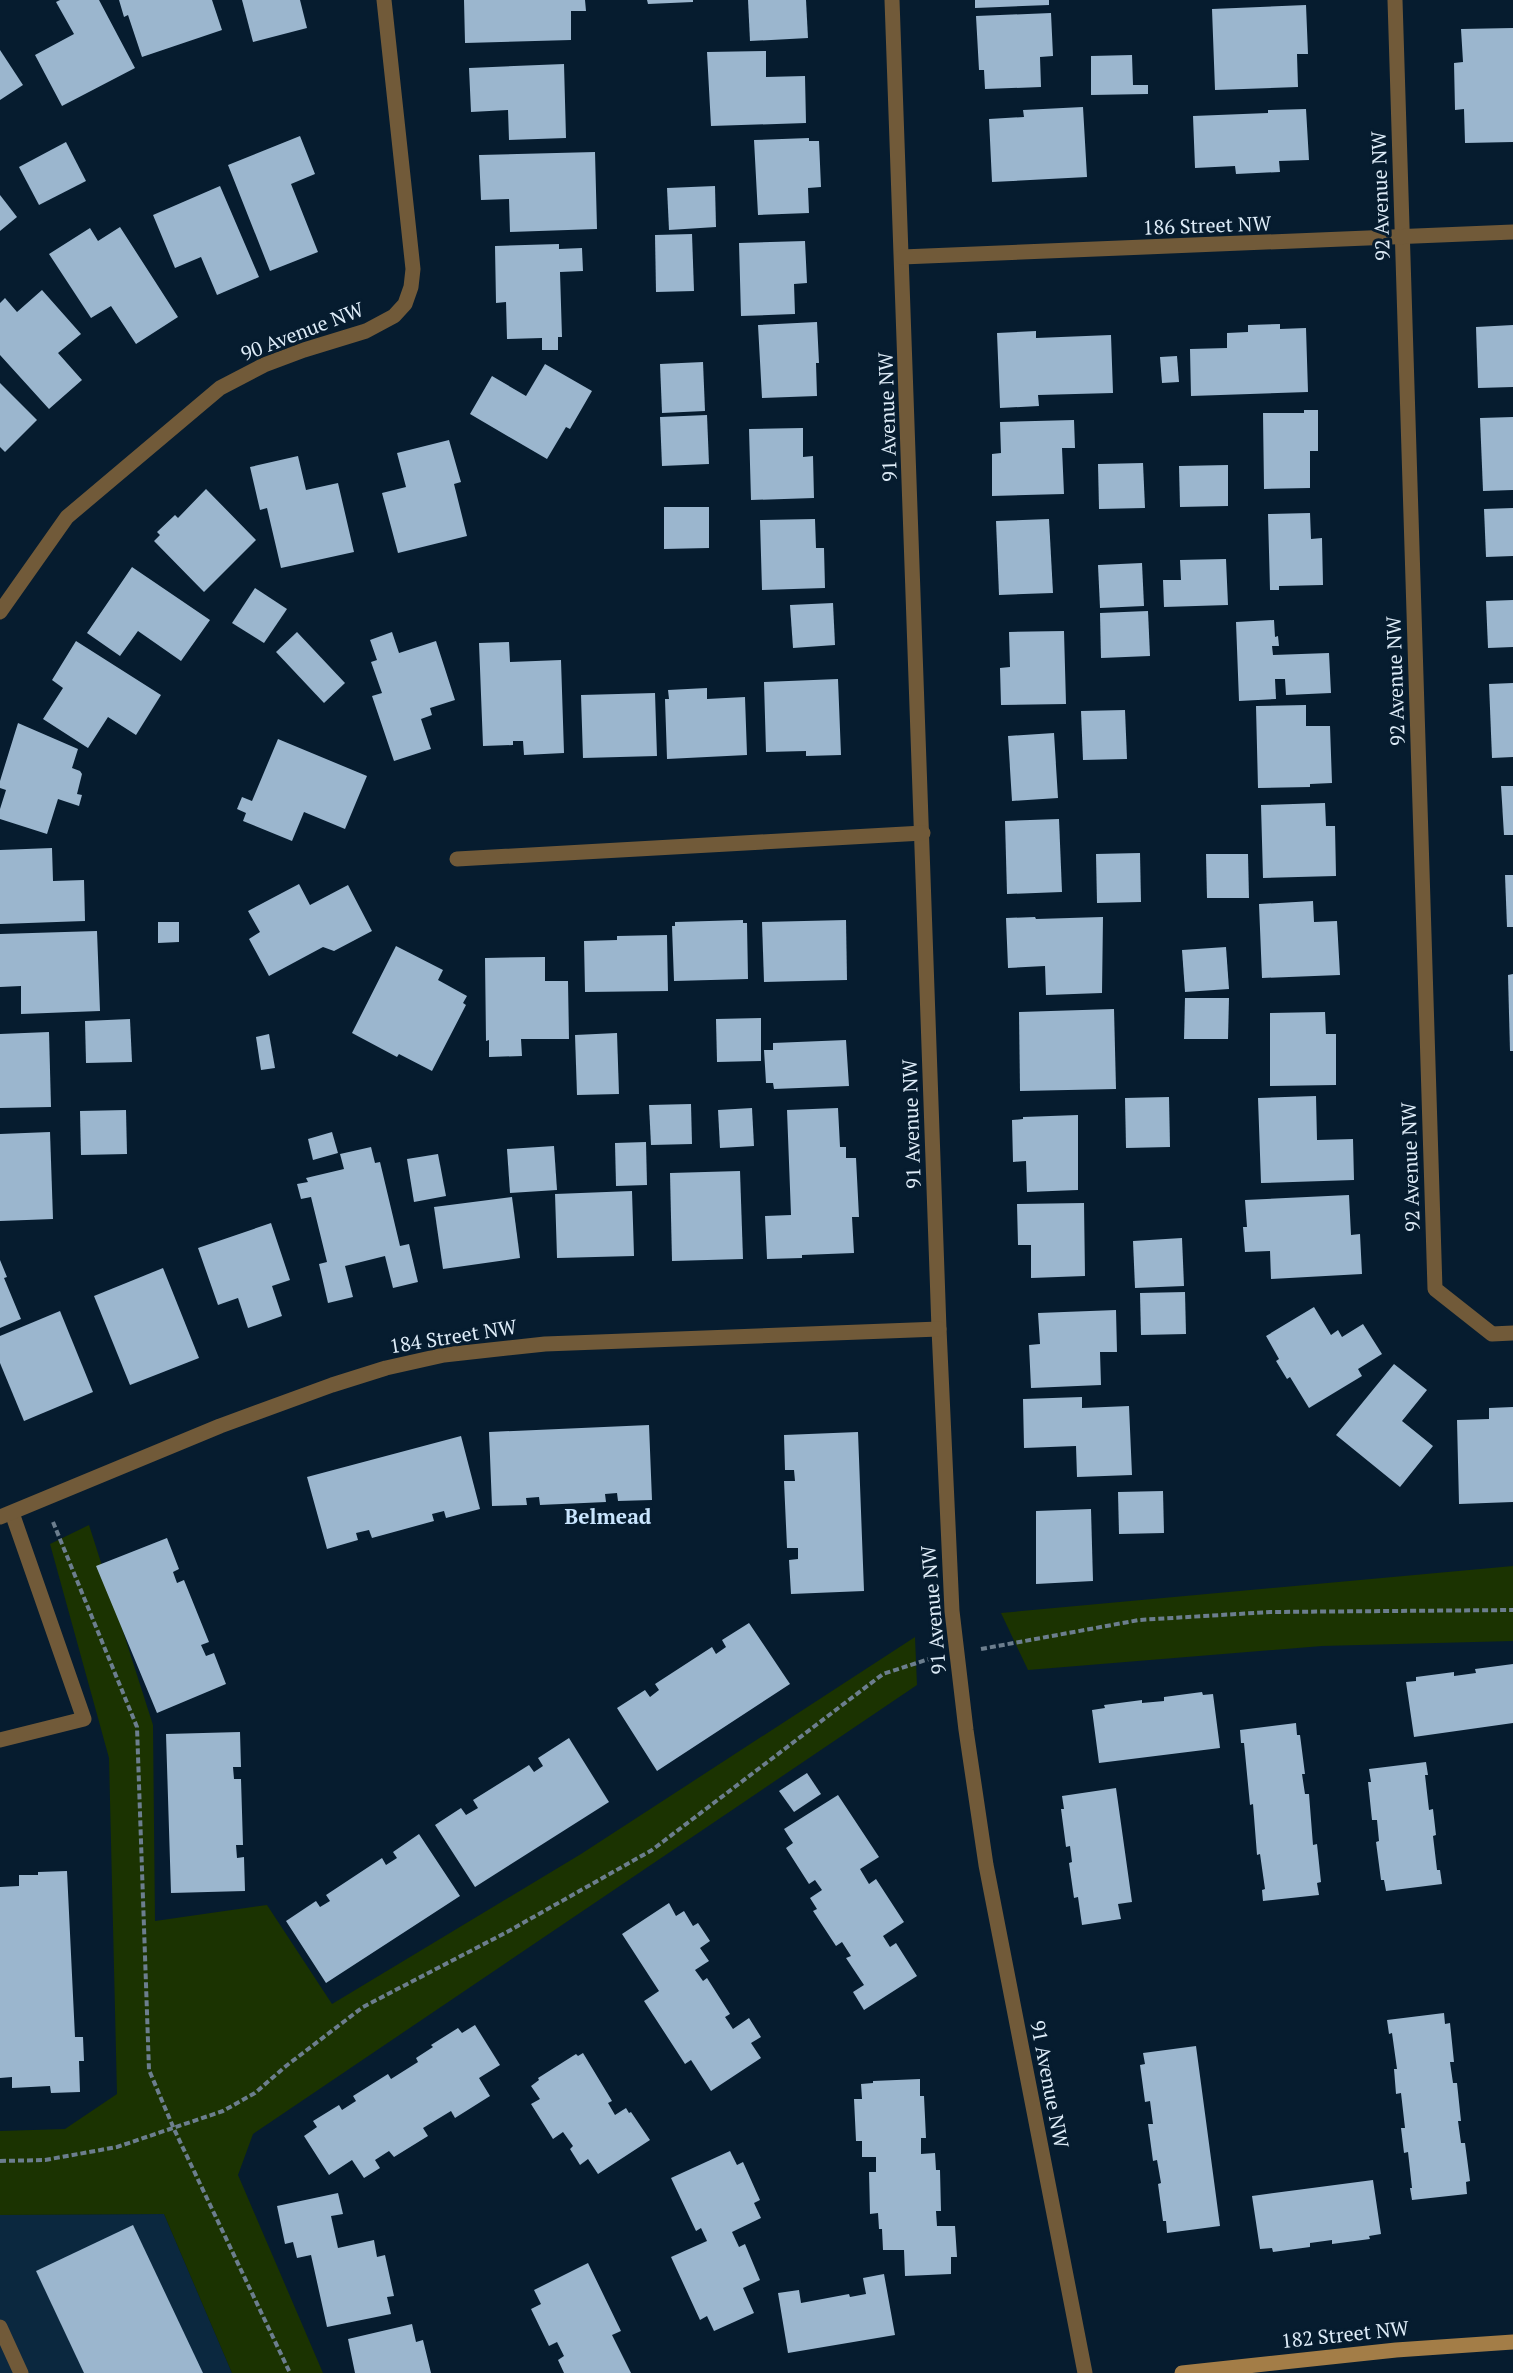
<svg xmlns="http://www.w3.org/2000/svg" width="1513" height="2373" font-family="'PT Serif',serif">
<rect width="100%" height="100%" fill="#061c2f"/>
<path fill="#0b283f" d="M164,2214L232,2373H0V2215Z"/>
<g fill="#1b3301">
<path d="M89,1525L153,1725L155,1921L267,1905L332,2004L581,1854L915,1637L917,1685L253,2134L238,2175L323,2373H232L164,2214L0,2215V2131L65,2129L117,2094L109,1758L50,1544Z"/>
<path d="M1513,1566V1641L1322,1646L1028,1670L1001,1613Z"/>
</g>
<g fill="#9bb6ce">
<path d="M60,0H99L135,68L62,106L35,55L74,34L56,2Z"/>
<path d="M119,0H212L222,30L142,57L128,15L124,17Z"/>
<path d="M242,0H300L307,28L253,42Z"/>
<path d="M464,0H585L586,11H571V40L465,43Z"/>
<path d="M647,0H693V2L648,4Z"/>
<path d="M748,0H806L808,38L750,41Z"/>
<path d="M975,0H1049V5L975,8Z"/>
<path d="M1306,5L1308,54H1297L1298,87L1215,90L1212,9Z"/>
<path d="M1051,13L1053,56L1040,57L1041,87L985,89L984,70H979L976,16Z"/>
<path d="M1513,28V142L1465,143L1464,109L1455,110L1454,63L1463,62L1461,29Z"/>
<path d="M0,50L23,85L0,100Z"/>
<path d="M766,51V77L805,76L806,123L711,126L707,52Z"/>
<path d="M1132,55L1133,85H1148V94L1091,95V56Z"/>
<path d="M564,64L566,138L509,140L508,110L471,112L469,68Z"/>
<path d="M1083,107L1087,177L992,182L989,119L1024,117L1023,110Z"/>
<path d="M1306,109L1309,160L1279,161L1280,172L1236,174L1235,166L1195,168L1193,116L1268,113V110Z"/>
<path d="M300,136L315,174L291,184L318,252L270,271L228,165Z"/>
<path d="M809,138V141H819L821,187L808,188L809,213L758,215L754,140Z"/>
<path d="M66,142L86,181L39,205L19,167Z"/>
<path d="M595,152L597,229L510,232L509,199L481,200L479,155Z"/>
<path d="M220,186L259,277L217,295L201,257L175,268L153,215Z"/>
<path d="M715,186L716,227L669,230L667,188Z"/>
<path d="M0,195L17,217L0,231Z"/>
<path d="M120,227L178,317L136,344L111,306L91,318L49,254L90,228L98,241Z"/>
<path d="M692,234L694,291L656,292L655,235Z"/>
<path d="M805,241L807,283L794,284L795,314L741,316L739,243Z"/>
<path d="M559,244V249L582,248L583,271L560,272L562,337H558V350H542V338L507,339L506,302L496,303L495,246Z"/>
<path d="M42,290L81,334L58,353L82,380L49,409L0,355V303L5,298L17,312Z"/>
<path d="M817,322L819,363H816L817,396L762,398L758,325Z"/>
<path d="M1280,324V329L1306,328L1308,392L1191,396L1190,349L1227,348V333L1248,332V325Z"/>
<path d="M1513,325V387L1478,388L1476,327Z"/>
<path d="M1036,331V338L1111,335L1113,393L1038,395L1039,406L1000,408L997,333Z"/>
<path d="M1177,356L1179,382L1162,383L1160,357Z"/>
<path d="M703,362L705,411L662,413L660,364Z"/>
<path d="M545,364L592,391L570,429L566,427L547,459L470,414L492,376L526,396Z"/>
<path d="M0,383L37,420L5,452L0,447Z"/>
<path d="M1304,410H1318V451H1310V488L1264,489L1263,413H1304Z"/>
<path d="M707,415L709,464L662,466L660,417Z"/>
<path d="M1513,417V490L1483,491L1480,418Z"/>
<path d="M1074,420L1075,448H1062L1064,494L992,496V454L1001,453L1000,422Z"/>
<path d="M803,428V457L813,456L814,498L751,500L749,429Z"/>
<path d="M449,440L461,482L454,484L467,536L398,553L382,493L406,487L397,453Z"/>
<path d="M298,456L306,490L338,483L354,552L281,568L267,508L260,510L250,467Z"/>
<path d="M1143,463L1145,508L1099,509L1098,464Z"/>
<path d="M1228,465V506L1180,507L1179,466Z"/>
<path d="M206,489L256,540L204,592L154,541L160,535L157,532L175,515L178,518Z"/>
<path d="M664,507H709V548L664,549Z"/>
<path d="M1513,508V556L1486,557L1484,509Z"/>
<path d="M1310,513L1311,539L1322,538L1323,585L1279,586V590H1270L1268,514Z"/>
<path d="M815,519L816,548H824L825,588L762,590L760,520Z"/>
<path d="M1049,519L1053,593L999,595L996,521Z"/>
<path d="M1226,559L1228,605L1164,607L1163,580H1181L1180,560Z"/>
<path d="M1142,563L1144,606L1100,608L1098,565Z"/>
<path d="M132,567L210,620L181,661L138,631L120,656L87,633Z"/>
<path d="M255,588L287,609L264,643L232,623Z"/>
<path d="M1513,600V647L1488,648L1486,601Z"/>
<path d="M833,603L835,645L793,648L790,605Z"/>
<path d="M1148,611L1150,656L1101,658L1100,613Z"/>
<path d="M1274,620L1275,637L1278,636L1279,646H1272L1273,655L1329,653L1331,693L1286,695L1285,679H1275L1276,699L1239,701L1236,622Z"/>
<path d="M1064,631L1066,704L1001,705L1000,668L1010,667L1009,632Z"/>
<path d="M297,632L345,683L324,703L276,652Z"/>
<path d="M392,632L399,653L436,641L455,700L430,708L432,715L421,719L431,749L394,761L372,696L382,693L371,662L377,660L370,640Z"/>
<path d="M76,641L161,695L136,735L108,717L88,748L43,719L63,688L52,680Z"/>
<path d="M509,642L510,662L561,660L564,753L524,755L523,741H513V745L483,746L479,643Z"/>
<path d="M838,679L841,755L806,756V751L766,752L764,682Z"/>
<path d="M1513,683V757L1492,758L1489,684Z"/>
<path d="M707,688V699L745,697L747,755L667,759L665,699H669L668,690Z"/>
<path d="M655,693L657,756L583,758L581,695Z"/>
<path d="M1306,705V726H1330L1332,783L1310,784V787L1258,788L1256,706Z"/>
<path d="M1125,710L1127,759L1083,760L1081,711Z"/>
<path d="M18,723L78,749L72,768L80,771L82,774L77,794L82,795L79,806L58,799L47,834L0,819V809L6,790L0,788V781Z"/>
<path d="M1054,733L1058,798L1012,801L1008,736Z"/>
<path d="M278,739L367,776L345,829L304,812L292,841L243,821L246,813L237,809L242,797L252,801Z"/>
<path d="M1501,786H1513V835H1504Z"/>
<path d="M1325,803L1326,826H1335L1336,876L1263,878L1261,805Z"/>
<path d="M1059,819L1062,892L1007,894L1005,821Z"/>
<path d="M52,848L53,881L84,880L85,921L0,924V850Z"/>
<path d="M1140,853L1141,902L1097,903L1096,854Z"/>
<path d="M1206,854H1248L1249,898H1207Z"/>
<path d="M1505,875H1513V927H1507Z"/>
<path d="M299,884L310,905L348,885L372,931L334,951L323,947L269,976L249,939L260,932L248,911Z"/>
<path d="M1313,901L1314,922L1337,921L1340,975L1262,978L1259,904Z"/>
<path d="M1035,917L1036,919L1103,917L1102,993L1046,995L1045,966L1008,968L1006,918Z"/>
<path d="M743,920V923H747L748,979L674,981L672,926H675V922Z"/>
<path d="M846,920L847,980L764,982L762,922Z"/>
<path d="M158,922H179V942L158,943Z"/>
<path d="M97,931L100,1011L21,1014V986L0,987V934Z"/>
<path d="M667,935L668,991L585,992L584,941L617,940V936Z"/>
<path d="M396,946L443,970L438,980L467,996L463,1003L466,1005L432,1071L399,1054L397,1057L352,1033Z"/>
<path d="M1226,947L1229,989L1185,992L1182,950Z"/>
<path d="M545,957V981H568L569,1039H521L522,1056L489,1057V1040L486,1041L485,958Z"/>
<path d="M1513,974V1051H1510L1508,975Z"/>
<path d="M1185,998H1229L1228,1039H1184Z"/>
<path d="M1114,1009L1116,1089L1020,1091L1019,1012Z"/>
<path d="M1325,1012L1326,1034H1336V1085L1270,1086V1013Z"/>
<path d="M761,1018V1061L717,1062L716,1019Z"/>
<path d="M130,1019L132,1062L86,1063L85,1021Z"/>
<path d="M49,1032L51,1107L0,1108V1034Z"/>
<path d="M617,1033L619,1094L577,1095L575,1035Z"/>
<path d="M269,1034L275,1068L261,1070L256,1037Z"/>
<path d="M846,1040L849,1086L774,1089L773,1083H766L764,1050H773V1043Z"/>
<path d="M1316,1096L1317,1140L1353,1139L1354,1180L1261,1183L1258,1098Z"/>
<path d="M1169,1097L1170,1147L1126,1148L1125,1098Z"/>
<path d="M691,1104L692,1144L651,1145L649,1105Z"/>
<path d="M752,1108L754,1146L720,1148L718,1110Z"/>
<path d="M838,1108L840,1147H846V1158H856L859,1217H852L854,1253L802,1255V1258L767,1259L765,1216L791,1215L787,1110Z"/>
<path d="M126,1110L127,1154L81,1155L80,1111Z"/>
<path d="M1078,1115V1190L1027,1192L1026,1161L1013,1162L1012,1120L1023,1119V1117Z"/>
<path d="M50,1132L53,1219L0,1221V1134Z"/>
<path d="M332,1132L338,1153L313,1160L308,1139Z"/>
<path d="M646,1142L647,1185L616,1186L615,1143Z"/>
<path d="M554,1146L557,1190L510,1193L507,1149Z"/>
<path d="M371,1147L375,1163L380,1162L400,1246L409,1244L418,1282L393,1288L385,1256L345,1266L353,1297L328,1303L319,1264L327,1262L311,1197L301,1199L297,1184L308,1182L306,1178L344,1169L340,1154Z"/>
<path d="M438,1154L446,1196L414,1202L407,1159Z"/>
<path d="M740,1171L743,1259L672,1261L670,1173Z"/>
<path d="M632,1191L634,1256L557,1258L555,1194Z"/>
<path d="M1349,1195L1351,1235L1360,1234L1362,1274L1271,1279L1270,1251L1245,1252L1243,1227H1247L1245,1200Z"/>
<path d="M512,1197L520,1258L443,1269L434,1207Z"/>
<path d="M1084,1203L1085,1276L1031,1278V1245H1018L1017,1204Z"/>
<path d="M271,1223L290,1280L272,1286L282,1316L248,1328L238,1298L218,1305L198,1248Z"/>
<path d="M1182,1238L1184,1286L1135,1288L1133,1241Z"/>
<path d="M0,1260L7,1277L4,1278L21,1319L0,1328Z"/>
<path d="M163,1268L199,1358L130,1385L94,1296Z"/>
<path d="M1185,1292L1186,1334L1141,1335L1140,1293Z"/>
<path d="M1314,1307L1331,1335L1338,1330L1342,1337L1363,1324L1382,1354L1358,1369L1362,1376L1309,1408L1290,1377L1287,1379L1276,1361L1279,1359L1266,1336Z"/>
<path d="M1116,1310L1117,1352H1100L1101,1385L1031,1388L1029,1345L1040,1344L1038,1313Z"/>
<path d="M60,1311L93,1392L24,1421L0,1363V1336Z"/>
<path d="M1394,1364L1427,1390L1402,1421L1433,1446L1400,1487L1336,1435Z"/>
<path d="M1082,1397V1408L1129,1406L1132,1475L1077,1477L1076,1446L1024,1448L1023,1399Z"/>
<path d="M1513,1407V1502L1459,1504L1457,1420L1489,1419V1408Z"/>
<path d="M649,1425L652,1500L618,1501L617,1493L605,1494L606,1502L540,1505L539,1497L526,1498L527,1505L492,1506L489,1432Z"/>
<path d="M858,1432L864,1591L791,1594L789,1560L798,1559V1548H787L784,1481H795L794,1470H785L784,1435Z"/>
<path d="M461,1436L480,1509L446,1518L444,1511L432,1514L434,1521L372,1538L369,1530L356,1533L358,1540L327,1549L307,1477Z"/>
<path d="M1163,1491L1164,1533L1119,1534L1118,1492Z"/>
<path d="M1091,1509L1093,1581L1036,1584V1511Z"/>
<path d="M167,1538L179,1569L173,1572L177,1583L184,1580L209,1642L201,1645L206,1656L214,1653L226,1684L157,1713L96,1566Z"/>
<path d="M749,1623L790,1684L657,1771L617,1708L645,1690L650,1697L659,1690L655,1684L712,1647L716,1654L726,1647L722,1640Z"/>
<path d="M1513,1664V1723L1414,1737L1406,1682L1416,1681V1677L1454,1672V1676L1476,1673L1475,1669Z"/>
<path d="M1202,1692L1203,1695L1213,1694L1220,1748L1099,1763L1092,1710L1105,1708L1104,1705L1142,1700V1703L1164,1701V1697Z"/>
<path d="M1296,1723L1297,1735H1300L1305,1774H1302L1305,1794H1309L1313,1845L1317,1844L1321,1882L1317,1883L1319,1895L1263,1901L1262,1890L1265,1889L1260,1854L1257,1855L1253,1804L1250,1805L1244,1743H1241L1240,1730Z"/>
<path d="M240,1732L241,1767H233L234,1779H241L243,1845H236L237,1858L244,1857L245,1891L171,1893L166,1734Z"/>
<path d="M569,1738L609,1802L475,1887L435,1825L461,1808L466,1815L478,1808L473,1800L529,1765L534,1772L543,1766L538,1758Z"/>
<path d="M1426,1762L1428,1775H1425L1429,1810L1433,1809L1436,1835L1433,1836L1437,1870H1440L1442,1884L1386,1891L1384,1880H1381L1376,1842L1379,1841L1377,1820H1372L1368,1782H1371L1369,1769Z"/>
<path d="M807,1773L821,1794L794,1812L779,1791Z"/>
<path d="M1116,1788L1132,1902L1118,1904L1121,1919L1082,1925L1078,1897L1074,1898L1069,1863L1072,1862L1070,1846L1066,1847L1061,1809H1064L1062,1796Z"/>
<path d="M838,1795L879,1857L860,1869L869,1884L876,1879L904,1922L883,1936L890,1947L896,1943L917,1976L864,2010L853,1992L864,1985L846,1958L851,1956L842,1942L836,1946L813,1911L817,1909L810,1898L822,1890L815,1880L809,1884L786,1848L793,1843L784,1829Z"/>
<path d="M419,1834L460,1896L326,1983L286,1921L316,1901L320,1907L330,1901L326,1895L382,1858L386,1865L397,1858L393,1852Z"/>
<path d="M67,1871L75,2037H83L84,2061H79L80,2092L51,2093L50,2086L12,2088V2077L0,2078V1887L19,1886V1875H38V1872Z"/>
<path d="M669,1903L676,1916L684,1911L693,1926L698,1923L710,1941L700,1948L709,1961L695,1970L703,1981L707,1978L730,2014L725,2017L733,2029L749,2018L761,2037L751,2043L761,2058L711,2091L691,2060L685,2064L644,2001L659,1991L622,1934Z"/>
<path d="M1444,2013L1445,2024L1450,2023L1454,2062H1450L1453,2083H1457L1461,2121H1458L1461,2143H1465L1470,2181L1466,2182L1467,2194L1412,2200L1410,2188H1412L1408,2152L1404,2153L1401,2128H1405L1401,2093L1396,2094L1394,2069H1397L1392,2033L1389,2034L1387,2020Z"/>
<path d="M475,2025L500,2065L479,2078L490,2096L455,2118L451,2111L423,2128L428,2136L394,2157L389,2151L375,2160L380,2168L364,2178L352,2160L329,2175L304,2136L317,2127L313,2121L339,2105L342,2110L356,2101L353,2096L388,2074L391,2079L418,2062L416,2058L433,2047L431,2045L458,2028L462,2033Z"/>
<path d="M1196,2046L1220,2226L1167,2233L1166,2221H1163L1158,2184L1161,2183L1157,2160L1153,2161L1148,2124H1153L1150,2101L1145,2102L1140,2065L1145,2064L1143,2053Z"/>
<path d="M583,2053L612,2101L608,2103L615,2115L626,2108L629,2113L631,2112L650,2140L598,2174L588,2159L580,2165L570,2149L573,2146L563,2132L553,2139L531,2104L540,2099L531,2086L539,2080L538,2078L576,2054L578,2056Z"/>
<path d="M920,2079V2096H924L926,2138H921V2154L935,2153L936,2170H940L941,2211H936L937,2226H955L957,2257H951V2274L905,2276L904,2250H883L882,2229H879L878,2213L870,2214L869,2172H876V2157H862V2141H856L854,2099H862L861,2084L873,2083V2081Z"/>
<path d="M730,2151L737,2165L743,2162L760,2200L754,2203L761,2218L732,2232L739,2247L745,2244L760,2280L743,2288L754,2313L714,2331L707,2316L700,2320L671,2257L707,2241L701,2228L696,2231L671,2178Z"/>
<path d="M1373,2180L1381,2234L1369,2236L1370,2239L1332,2244V2240L1310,2243V2247L1273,2252L1272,2248L1260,2249L1252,2196Z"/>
<path d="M338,2193L343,2214L331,2216L338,2248L374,2240L377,2257L385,2255L394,2296L387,2297L391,2314L327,2327L311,2255L297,2258L293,2242L285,2244L277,2206Z"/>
<path d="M133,2225L203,2373H84L36,2271Z"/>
<path d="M588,2263L621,2331L612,2335L631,2373H564L558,2360L564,2356L557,2342L549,2346L531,2309L541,2304L534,2290Z"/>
<path d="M884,2274L895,2335L788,2353L778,2293L799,2290L801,2303L849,2294L850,2297L866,2294L863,2278Z"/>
<path d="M412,2324L416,2342L423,2340L431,2373H355L348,2339Z"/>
</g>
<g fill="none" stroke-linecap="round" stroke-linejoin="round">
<g stroke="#6c7e8e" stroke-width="4" stroke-dasharray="6 3" stroke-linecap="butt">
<path d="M53,1522L137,1727L149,2070L174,2129L290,2373"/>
<path d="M981,1649L1139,1620L1270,1612L1513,1610"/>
<path d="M0,2161L45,2160L117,2147L223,2111L255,2093L286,2066L363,2007L507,1932L652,1850L883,1674L932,1658"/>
</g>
<g stroke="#715a39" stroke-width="15">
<path d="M0,1740L84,1719L12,1513"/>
<path d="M0,2327L21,2373"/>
</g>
<g stroke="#715a39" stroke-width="15">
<path d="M892,0L939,1329L952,1611L966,1730L986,1865L1085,2373"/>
<path d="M1395,0L1435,1289L1492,1334L1513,1333"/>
<path d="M902,257L1513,232"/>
<path d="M0,612L67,517L220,388L264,365L304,350L366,331L394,316L405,304L411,287L413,269L384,0"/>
<path d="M457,859L923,833"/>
<path d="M0,1517L220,1426L332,1385L386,1368L444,1355L545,1344L939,1329"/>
</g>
<path stroke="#a37d47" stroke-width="15" d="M1182,2373L1396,2350L1513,2342"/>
</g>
<g text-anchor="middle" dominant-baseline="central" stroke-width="6" stroke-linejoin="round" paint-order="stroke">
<g font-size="20" fill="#deecf8" stroke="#061c2f">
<text transform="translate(1380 196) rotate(-92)">92 Avenue NW</text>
<text transform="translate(1207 225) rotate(-2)">186 Street NW</text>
<text transform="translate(302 331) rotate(-21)">90 Avenue NW</text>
<text transform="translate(887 417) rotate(-92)">91 Avenue NW</text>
<text transform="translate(1395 681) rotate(-92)">92 Avenue NW</text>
<text transform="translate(911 1124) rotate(-92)">91 Avenue NW</text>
<text transform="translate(1410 1167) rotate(-92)">92 Avenue NW</text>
<text transform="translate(453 1336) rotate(-9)">184 Street NW</text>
<text transform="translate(933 1610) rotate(-95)">91 Avenue NW</text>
<text transform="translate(1050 2084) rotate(79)">91 Avenue NW</text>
<text transform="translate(1345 2334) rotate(-6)">182 Street NW</text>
</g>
<g font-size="21" font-weight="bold" fill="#c9e5fe" stroke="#061c2f">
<text x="608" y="1516">Belmead</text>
</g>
</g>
</svg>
